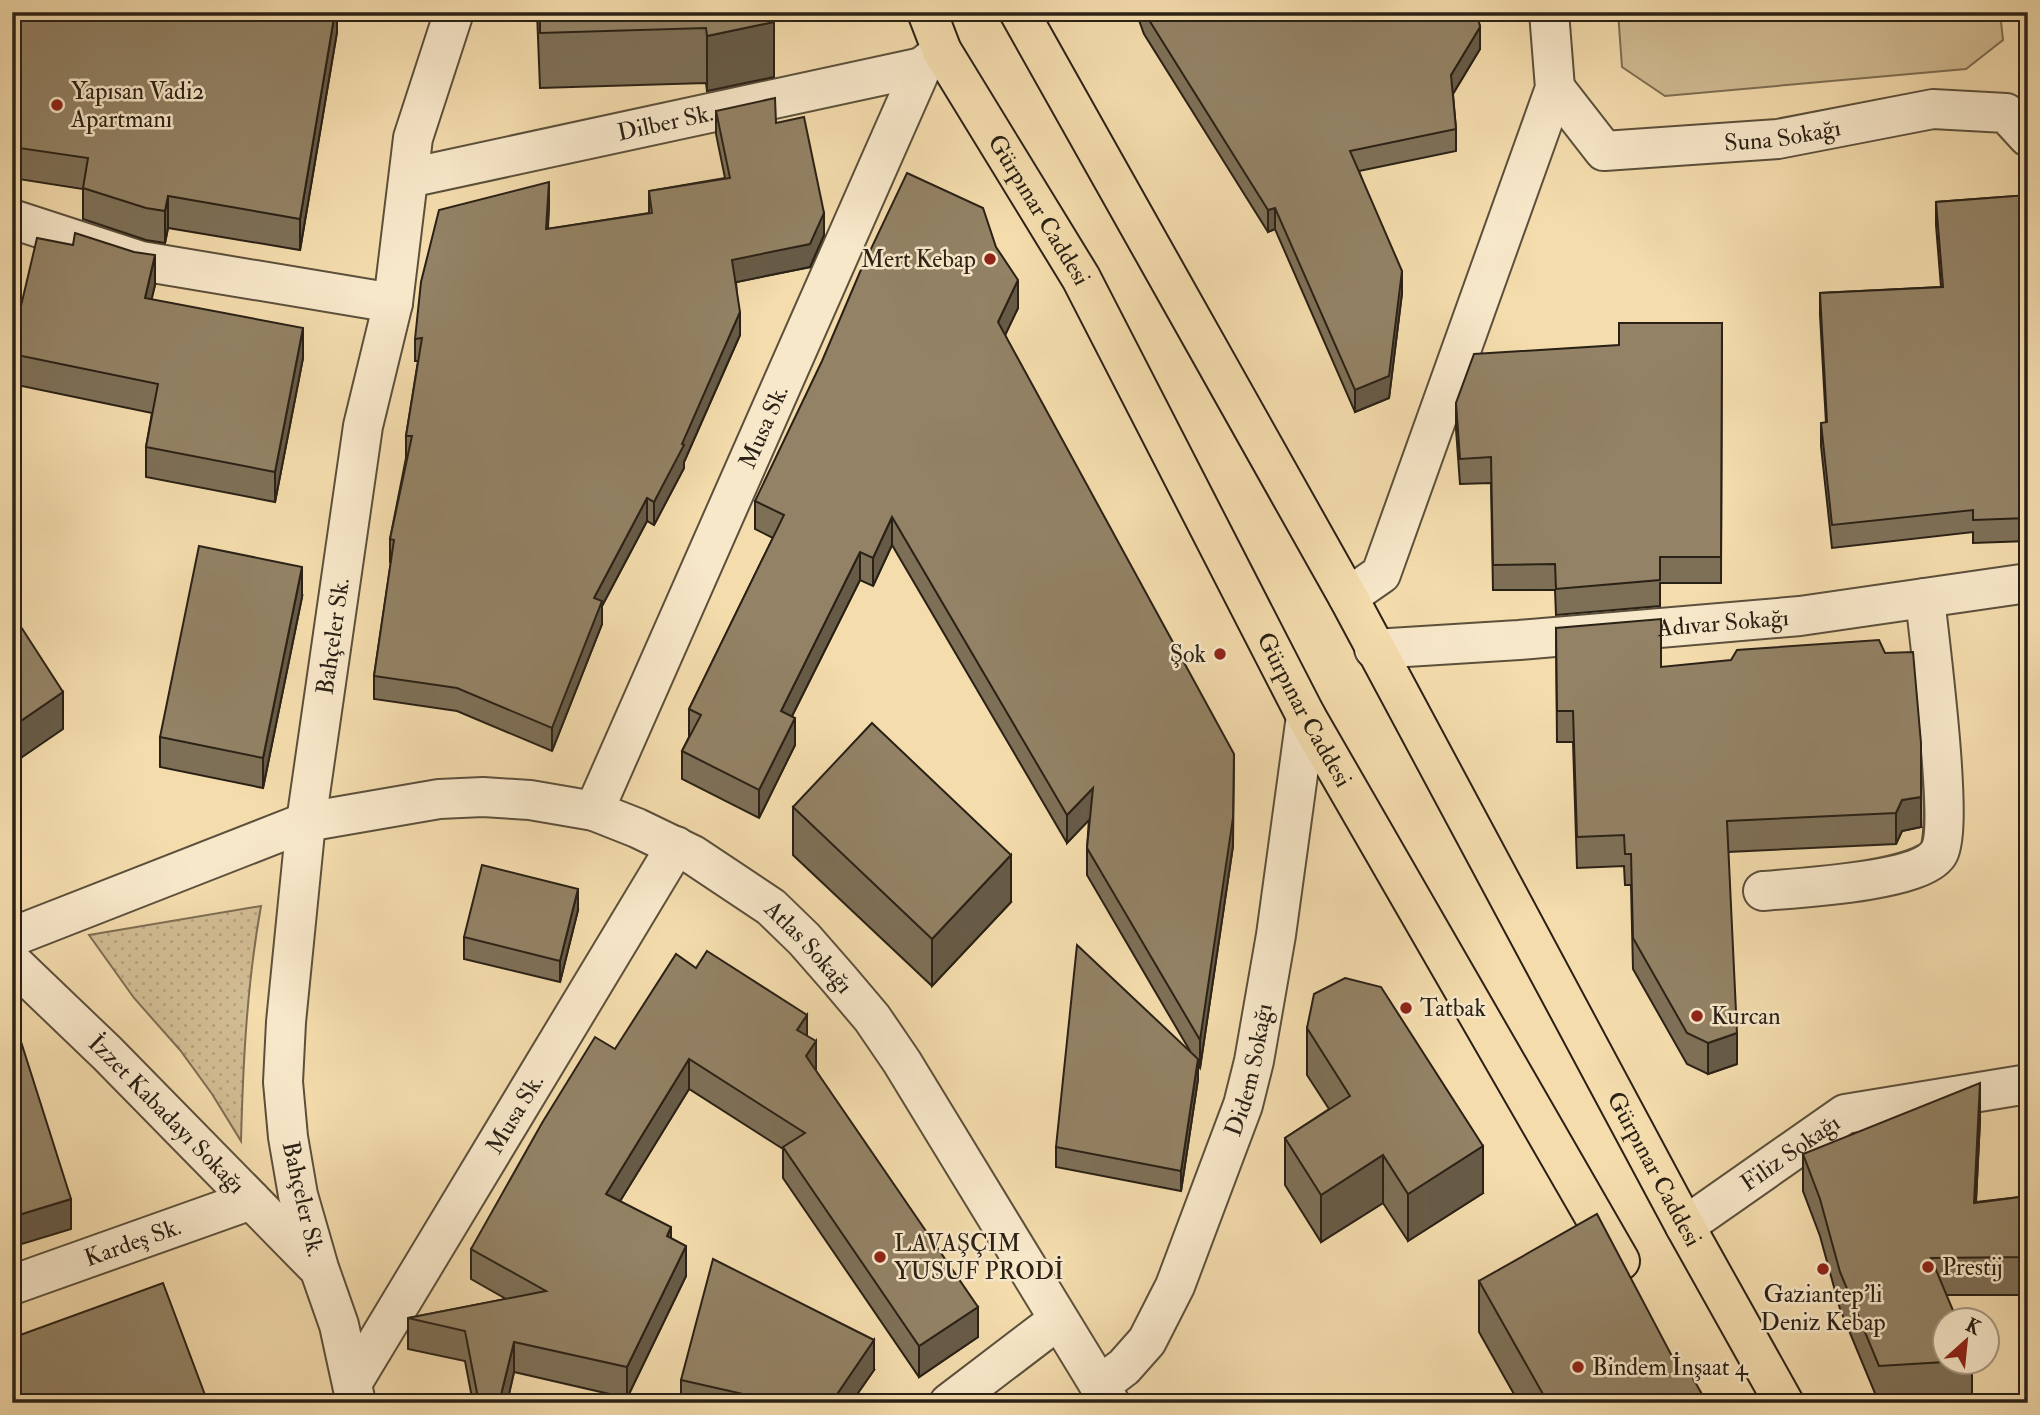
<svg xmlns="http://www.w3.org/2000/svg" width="2040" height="1415" font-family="'IM FELL Double Pica',serif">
<defs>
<pattern id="grass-dots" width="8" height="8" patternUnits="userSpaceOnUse" patternTransform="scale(1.75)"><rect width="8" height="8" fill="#d2bc93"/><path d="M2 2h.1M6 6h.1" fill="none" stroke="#b4a17e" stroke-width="1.8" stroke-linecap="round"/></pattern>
</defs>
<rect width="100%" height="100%" fill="#f4dcad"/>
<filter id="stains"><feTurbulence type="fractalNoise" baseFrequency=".00286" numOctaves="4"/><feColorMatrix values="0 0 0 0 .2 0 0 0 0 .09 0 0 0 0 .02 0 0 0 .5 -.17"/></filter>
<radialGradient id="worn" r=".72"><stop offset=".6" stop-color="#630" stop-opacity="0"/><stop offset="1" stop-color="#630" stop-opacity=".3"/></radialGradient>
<path fill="url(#grass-dots)" stroke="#7e6e54" stroke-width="2" d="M261,906C247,984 243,1062 241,1141L212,1094L180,1050L134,998L89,935Z"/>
<path fill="#d2bc93" stroke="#7e6e54" stroke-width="2" d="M1618,12H2000L2003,40L1966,69L1665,96L1622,67Z"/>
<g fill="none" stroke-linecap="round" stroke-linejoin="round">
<g stroke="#5c503c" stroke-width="42">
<g id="minor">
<path id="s1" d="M1555,88L1604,151L1778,139L1933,109L2006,113L2028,137"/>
<path id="s2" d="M409,178L922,67"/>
<path d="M12,219L141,261L393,303"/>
<path d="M1348,597L1381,574L1555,88L1549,12"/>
<path id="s3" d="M1374,649L1519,640L1800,616L2028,583"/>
<path id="s4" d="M594,811L922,67L942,51"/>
<path d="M1763,891C1797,888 1919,882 1938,854C1955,830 1929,638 1925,598"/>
<path id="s5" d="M12,937L306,822L439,799L483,797L530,800L594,811L637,828L693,855L771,907L804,939L839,979L872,1018L902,1062L1110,1403"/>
<path id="s6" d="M12,962L107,1053L315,1265"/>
<path id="s7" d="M1685,1226L1845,1114L2028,1084"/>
<path id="s8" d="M12,1285L251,1200"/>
<path id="s9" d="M353,1382L676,846"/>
<path id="s10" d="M1099,1386L1124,1367L1147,1341L1175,1286L1243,1105L1254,1061L1276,935L1306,716"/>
<path id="s11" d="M356,1403L339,1325L319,1268L298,1195L288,1137L283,1082L286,1022L306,822L363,426L393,303L413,138L454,12"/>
<path d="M949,1403L1058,1320"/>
</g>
</g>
<g stroke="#2a2116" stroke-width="42">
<g id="major">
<path id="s12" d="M927,12L942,51L1081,278L1306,716L1620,1261"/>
<path id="s13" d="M1019,12L1348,597L1685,1226L1784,1403"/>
</g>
</g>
<use href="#minor" stroke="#f8e8ca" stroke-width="38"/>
<use href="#major" stroke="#f4dcad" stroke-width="38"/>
</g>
<g fill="#7e7057" stroke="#2a2116" stroke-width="2">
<path d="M12,12H337V32L300,250L168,228L165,243L146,240L83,219V189L12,178Z"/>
<path d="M537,12H773L774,77L707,91L706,83L540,88Z"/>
<path d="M1136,12H1477L1480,49L1453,94L1456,129V151L1359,171L1402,293L1389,398L1355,412L1275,229L1268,232L1144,34Z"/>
<path d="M716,111L776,123L824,235L810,267L736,282L740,335L684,462V468L654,525L647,521L602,606V624L552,751L457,711L374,699V676L391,562H390V539L406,458V436L418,361H415V339L549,205L548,229L649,213V191L725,178L716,134Z"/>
<path d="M2028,195V541L1973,543V532L1832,548L1821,446V423H1826L1820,315V293L1941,287L1936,225V202Z"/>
<path d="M155,285L151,299L303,358L275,502L146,477V447L152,413L12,384V344Z"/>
<path d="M1018,308L1005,335L1233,846L1200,1068L1198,1065V1079L1181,1191L1056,1167V1147L1190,1051L1087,875V848L1089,819L1067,843L892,545L873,586L860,580L792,716L795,745L759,818L682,779V751L689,737V709L773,538L755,529V501Z"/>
<path d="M1722,323L1721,583H1660V606L1556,615L1555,590H1493L1491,483L1460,484L1456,429V403L1619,345Z"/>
<path d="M302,597L263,788L160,767V737Z"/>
<path d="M1556,628L1661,667L1921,827L1902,831L1896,844L1728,852L1737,1064L1708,1074L1687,1064L1633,969L1631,885H1625L1624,866L1577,868L1573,742H1557Z"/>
<path d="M793,807L1011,902L932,986L793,855Z"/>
<path d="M578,910L560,982L464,959V937Z"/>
<path d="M696,968L807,1036L816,1071L978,1337L919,1377L783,1178V1149L689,1089L620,1201L671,1238L686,1276L627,1398L514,1372L507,1403H473L465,1361L408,1349V1318L506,1299L471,1279V1249L615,1049Z"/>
<path d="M1307,1028L1483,1193L1408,1241L1383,1203L1321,1242L1285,1185V1138L1329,1109L1307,1075Z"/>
<path d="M1980,1120L1976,1202L2028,1196V1295H1946L1945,1362H1972V1397L1879,1403L1840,1309L1820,1236L1803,1191V1154Z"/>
<path d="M1479,1281L1675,1362L1707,1403H1519L1479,1332Z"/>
<path d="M874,1370L851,1403H681V1380Z"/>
</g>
<g fill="#675b47" stroke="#2a2116" stroke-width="2">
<path d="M335,12H337V32L300,250V219Z"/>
<path d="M774,22V77L707,91V36Z"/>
<path d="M1480,27V49L1451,97V75Z"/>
<path d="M549,182V205L546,252V229Z"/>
<path d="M168,196V228L165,243V211Z"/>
<path d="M1275,208V229L1268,232V210Z"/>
<path d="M824,213V235L810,267L732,283V260Z"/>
<path d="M155,255V285L145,328V298Z"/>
<path d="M1402,271V293L1389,398L1355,412V390Z"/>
<path d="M1018,280V308L998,350V322Z"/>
<path d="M740,312V335L684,462V468L654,525V502Z"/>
<path d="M303,328V358L275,502V472Z"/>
<path d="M647,498V521L602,606V624L552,751V728L594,598Z"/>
<path d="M892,517V545L873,586V558Z"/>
<path d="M860,552V580L781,738V711Z"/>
<path d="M302,567V597L263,788V758Z"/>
<path d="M63,692V729L12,764V727Z"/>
<path d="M795,718V745L759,818V790Z"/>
<path d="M1234,754L1233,846L1200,1068V1040Z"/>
<path d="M1093,788V816L1067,843V815Z"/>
<path d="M1921,797V827L1902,831L1896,844V813L1902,800Z"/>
<path d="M1011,855V902L932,986V939Z"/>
<path d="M578,889V910L560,982V961Z"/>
<path d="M807,1015V1045L797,1030Z"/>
<path d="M1737,1033V1064L1708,1074V1043Z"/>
<path d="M816,1041V1072L806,1056Z"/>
<path d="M689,1059V1089L606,1224V1194Z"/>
<path d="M1198,1059V1079L1181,1191V1171Z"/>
<path d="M1980,1083V1120L1974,1240V1203Z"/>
<path d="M1483,1146V1193L1408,1241V1194Z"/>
<path d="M1383,1155V1203L1321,1242V1195Z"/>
<path d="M71,1199V1229L12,1247V1217Z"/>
<path d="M671,1227V1257L667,1236Z"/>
<path d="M686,1246V1276L627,1398V1367Z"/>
<path d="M978,1307V1337L919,1377V1346Z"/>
<path d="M874,1340V1370L851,1403H831Z"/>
<path d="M514,1342V1372L507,1403H499Z"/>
</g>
<g fill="#938265" stroke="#2a2116" stroke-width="2">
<path d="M12,12H335L300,219L168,196L165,211L146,208L83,188L88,158L12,147Z"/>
<path d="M540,12H773L774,22L707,36L706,28L540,33Z"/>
<path d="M1144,12H1477L1480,27L1451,75L1456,129L1350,151L1402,271L1389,376L1355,390L1275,208L1268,210Z"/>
<path d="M775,98L776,123L804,117L824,213L810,244L732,260L740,312L682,444L684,445L654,502L647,498L594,598L602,601L552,728L457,688L374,676L394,540L390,539L412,436H406L422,338L415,339L421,282L439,210L549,182L546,229L652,213L649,191L730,178L716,111Z"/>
<path d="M907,173L983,208L996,247L1018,280L998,322L1234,754L1233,818L1200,1040L1087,848L1093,788L1067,815L892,517L873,558L860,552L781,711L795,718L759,790L682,751L701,715L689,709L784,515L755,501L822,361L860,272Z"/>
<path d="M2028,195V518L1973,520V510L1832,525L1821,423L1827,422L1820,293L1943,287L1936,202Z"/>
<path d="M75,233L134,252L155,255L145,298L303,328L275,472L146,447L158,384L12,354V344L37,238L73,245Z"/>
<path d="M1619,323H1722L1721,557H1660V580L1556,589L1555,564L1493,565L1491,457L1460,459L1456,403L1474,354L1619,345Z"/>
<path d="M199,546L302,567L263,758L160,737Z"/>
<path d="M12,613L63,692L12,727Z"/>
<path d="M1661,619V667L1731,660L1737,650L1879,640L1885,653L1913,652L1921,743V797L1902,800L1896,813L1727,821L1737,1033L1708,1043L1687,1033L1633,938L1631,854H1625L1624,835L1577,837L1573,711H1557L1556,628Z"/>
<path d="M872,723L1011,855L932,939L793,807Z"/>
<path d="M482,865L578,889L560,961L464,937Z"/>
<path d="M1077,945L1198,1059L1181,1171L1056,1147Z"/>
<path d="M707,951L807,1015L797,1030L816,1041L806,1056L978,1307L919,1346L783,1147L805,1133L689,1059L606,1194L671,1227L667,1236L686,1246L627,1367L514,1342L499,1403H479L465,1331L408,1318L546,1291L471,1249L542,1123L595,1037L615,1049L676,954L696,968Z"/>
<path d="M1345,978L1381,987L1483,1146L1408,1194L1383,1155L1321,1195L1285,1138L1350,1096L1307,1028L1314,994Z"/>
<path d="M16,1026L71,1199L12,1217V1028Z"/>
<path d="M1980,1083L1974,1203L2028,1196V1257L1931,1258L1957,1320H1945V1362L1879,1366L1840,1272L1820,1199L1803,1154Z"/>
<path d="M1597,1214L1675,1362L1682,1370L1690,1373L1707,1403H1548L1479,1281Z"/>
<path d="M713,1259L874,1340L831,1403H783L681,1380Z"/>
<path d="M163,1283L208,1403H12V1338Z"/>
</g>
<g fill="#8f2418" stroke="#f8e8ca" stroke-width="2.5">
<circle cx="57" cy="105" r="7"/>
<circle cx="990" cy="259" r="7"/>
<circle cx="1220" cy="654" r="7"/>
<circle cx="1406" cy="1008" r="7"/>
<circle cx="1697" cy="1016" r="7"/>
<circle cx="880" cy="1257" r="7"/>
<circle cx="1928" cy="1267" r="7"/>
<circle cx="1823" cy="1269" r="7"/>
<circle cx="1578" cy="1367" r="7"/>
</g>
<g text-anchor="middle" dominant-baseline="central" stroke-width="5" stroke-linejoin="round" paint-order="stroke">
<g font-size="24" fill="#2a2116" stroke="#f8e8ca" text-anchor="start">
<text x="71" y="91">Yapısan Vadi2<tspan x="71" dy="28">Apartmanı</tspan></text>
<text x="976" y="259" text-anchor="end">Mert Kebap</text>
<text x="1206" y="654" text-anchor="end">Şok</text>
<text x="1420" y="1008">Tatbak</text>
<text x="1711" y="1016">Kurcan</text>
<text x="894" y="1243">LAVAŞÇIM<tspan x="894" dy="28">YUSUF PRODİ</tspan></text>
<text x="1942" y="1267">Prestij</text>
<text x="1823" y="1294" text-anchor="middle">Gaziantep'li<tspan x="1823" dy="28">Deniz Kebap</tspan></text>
<text x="1592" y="1367">Bindem İnşaat 4</text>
</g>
<g font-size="24" fill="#2a2116" stroke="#f8e8ca">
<text stroke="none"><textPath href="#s2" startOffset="262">Dilber Sk.</textPath></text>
<text stroke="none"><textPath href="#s1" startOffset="259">Suna Sokağı</textPath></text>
<text stroke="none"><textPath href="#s12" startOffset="228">Gürpınar Caddesi</textPath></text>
<text stroke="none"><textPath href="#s4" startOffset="420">Musa Sk.</textPath></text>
<text stroke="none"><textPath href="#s3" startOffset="350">Adıvar Sokağı</textPath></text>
<text stroke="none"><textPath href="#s11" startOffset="779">Bahçeler Sk.</textPath></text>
<text stroke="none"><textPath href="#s12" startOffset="794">Gürpınar Caddesi</textPath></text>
<text stroke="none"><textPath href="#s5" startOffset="864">Atlas Sokağı</textPath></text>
<text stroke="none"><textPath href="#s10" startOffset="357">Didem Sokağı</textPath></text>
<text stroke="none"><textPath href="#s6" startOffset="217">İzzet Kabadayı Sokağı</textPath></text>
<text stroke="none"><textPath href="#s9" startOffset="313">Musa Sk.</textPath></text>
<text stroke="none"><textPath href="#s7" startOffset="128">Filiz Sokağı</textPath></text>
<text stroke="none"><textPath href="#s13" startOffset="1320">Gürpınar Caddesi</textPath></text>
<text transform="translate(303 1199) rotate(77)">Bahçeler Sk.</text>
<text stroke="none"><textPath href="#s8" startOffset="128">Kardeş Sk.</textPath></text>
</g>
</g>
<rect width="2040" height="1415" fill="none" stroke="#f4dcad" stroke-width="42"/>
<rect x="14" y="14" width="2012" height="1387" fill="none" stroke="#2a2116" stroke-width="3.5"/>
<rect x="21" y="21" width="1998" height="1373" fill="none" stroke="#2a2116" stroke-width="2"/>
<g transform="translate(1966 1341) rotate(27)"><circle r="33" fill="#f8e8ca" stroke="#a69882" stroke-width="2"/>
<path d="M0-5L12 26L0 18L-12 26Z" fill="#8f2418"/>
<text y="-10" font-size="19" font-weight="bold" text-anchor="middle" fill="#2a2116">K</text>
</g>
<rect width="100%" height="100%" filter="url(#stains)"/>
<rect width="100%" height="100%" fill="url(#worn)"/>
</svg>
